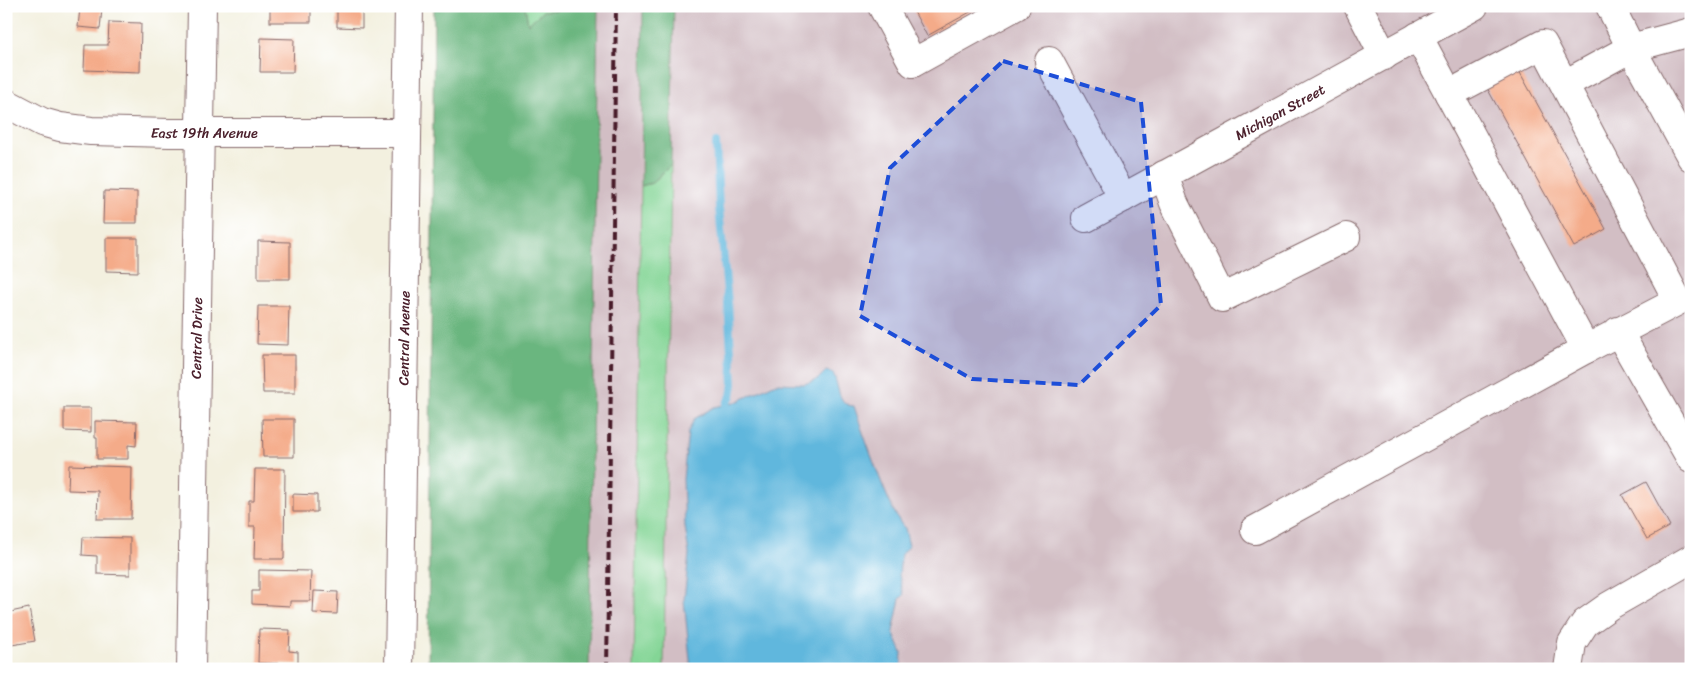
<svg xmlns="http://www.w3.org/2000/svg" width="1697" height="675" font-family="Sriracha,sans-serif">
<rect width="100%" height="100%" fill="#fff"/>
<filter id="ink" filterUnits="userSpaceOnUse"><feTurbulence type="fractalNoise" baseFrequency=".02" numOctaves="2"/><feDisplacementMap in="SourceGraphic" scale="10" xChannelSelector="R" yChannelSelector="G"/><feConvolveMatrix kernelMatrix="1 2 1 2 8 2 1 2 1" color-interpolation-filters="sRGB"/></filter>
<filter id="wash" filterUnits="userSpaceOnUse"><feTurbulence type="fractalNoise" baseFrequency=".0096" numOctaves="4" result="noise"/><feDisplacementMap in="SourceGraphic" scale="20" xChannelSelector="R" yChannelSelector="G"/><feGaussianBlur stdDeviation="1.12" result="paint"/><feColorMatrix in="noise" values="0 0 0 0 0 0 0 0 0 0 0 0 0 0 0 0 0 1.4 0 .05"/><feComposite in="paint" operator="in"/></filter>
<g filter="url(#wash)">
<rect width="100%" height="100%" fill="#f3f0df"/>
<g fill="#d2bec4">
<path d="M598,6H643L634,669H589Z"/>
<path d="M674,6H1691V669H664Z"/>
</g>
<g fill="#84d596" stroke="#677a60">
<path d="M525,6H559L557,10L543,11L528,25Z"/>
<path d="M671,165L664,669H634L641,186L652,183Z"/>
</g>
<g fill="#6bb67f" stroke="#5a6a55">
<path d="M434,6H525L528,24L543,11L557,10L559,6H598L589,669H428Z"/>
<path d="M643,6H674L671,165L652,183L641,186Z"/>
</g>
<path fill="#60b7dd" stroke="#556b84" d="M826,371L833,373C839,384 837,406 854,406C860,425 893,521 905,528L909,546L901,555L899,575L904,595L900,599L893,632L902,653L901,669H691L684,600L689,554L685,527L683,479L688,432L694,419L714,407L734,403L776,383L804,384L817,380Z"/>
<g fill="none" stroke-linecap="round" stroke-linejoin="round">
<path stroke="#60b7dd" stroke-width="8" d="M716,143L719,208L728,303L733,384L731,396L726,404"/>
</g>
<g id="blocks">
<g fill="#f4ab89">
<rect x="270" y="6" width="41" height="16"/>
<path d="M337,6H362V28L337,27Z"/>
<path d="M911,6H981L927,36Z"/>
<path d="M80,8L102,9L100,29L78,27Z"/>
<path d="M109,22L141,23L140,72L84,70L85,45H108Z"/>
<path d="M261,38L294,39L293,72H260Z"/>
<path d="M1518,69L1606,229L1574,247L1486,86Z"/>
<path d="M104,191L137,192V223H103Z"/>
<path d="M106,238H138V272L106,271Z"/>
<path d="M258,241L290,242V279H258Z"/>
<path d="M258,306H289L288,345L257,344Z"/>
<path d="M262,355H295V393H263Z"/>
<path d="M64,408H91V432L64,431Z"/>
<path d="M262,419H294V457H263Z"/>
<path d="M95,421L137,422L136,446L128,445V459H97V438H95Z"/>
<path d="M69,465L132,467L131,519H97L98,491L68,490Z"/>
<path d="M255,469H285L284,559H254L255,527H249V501H254Z"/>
<path d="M1646,482L1670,526L1647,539L1622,495Z"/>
<path d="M293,494L317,495V512H293Z"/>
<path d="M83,537L130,538V575L97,574V556L82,555Z"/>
<path d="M259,570L311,571L310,601H290V606L252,604V591H259Z"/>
<path d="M314,591L338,592L337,614L313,613Z"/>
<path d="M29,608L35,641L6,646V613Z"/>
<path d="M259,629L290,630L289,651L298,652V664L258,663Z"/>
</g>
</g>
</g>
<g filter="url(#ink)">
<use href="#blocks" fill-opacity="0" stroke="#85686a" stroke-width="1"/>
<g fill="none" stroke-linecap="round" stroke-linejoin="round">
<g stroke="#85686a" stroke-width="30">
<g id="minor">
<path d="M882,6L913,63L1016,6"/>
<path d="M1358,6L1384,56"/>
<path d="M1610,6L1631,48L1691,32"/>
<path d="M1049,61L1123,198"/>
<path d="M1565,84L1631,48L1691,157"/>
<path d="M1449,94L1543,44L1678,301L1586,349"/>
<path id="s1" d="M6,103L42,122L60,127L91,131L169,133H407"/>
<path d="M1164,175L1174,203L1222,298L1346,237"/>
<path id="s2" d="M1086,218L1474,6"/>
<path d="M1618,331L1691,459"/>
<path d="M1255,530L1586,349L1418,36"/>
<path id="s3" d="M191,669L202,6"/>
<path d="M1568,669L1572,643L1585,623L1609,606L1691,559"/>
</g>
</g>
<g stroke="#85686a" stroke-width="30">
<g id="major">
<path id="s4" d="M399,669L409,6"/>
</g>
</g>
<use href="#minor" stroke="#fff" stroke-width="28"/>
<use href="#major" stroke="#fff" stroke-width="28"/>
<path stroke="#4a1f2b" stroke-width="4" stroke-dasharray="8 4" stroke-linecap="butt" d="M607,669L616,6"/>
</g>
</g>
<path fill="#1d4ed8" fill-opacity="0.2" stroke="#1d4ed8" stroke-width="4" stroke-dasharray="10 6" stroke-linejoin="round" d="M1003,61L1141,102L1161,305L1079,385L972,379L860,316L890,168Z"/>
<g text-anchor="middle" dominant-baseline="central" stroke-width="4" stroke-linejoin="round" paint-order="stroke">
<g font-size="14" fill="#4a1f2b" stroke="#fff">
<text stroke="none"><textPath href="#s2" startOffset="221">Michigan Street</textPath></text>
<text stroke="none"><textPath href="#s1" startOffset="204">East 19th Avenue</textPath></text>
<text stroke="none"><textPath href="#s4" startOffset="331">Central Avenue</textPath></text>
<text stroke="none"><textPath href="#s3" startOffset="331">Central Drive</textPath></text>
</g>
</g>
<rect width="1697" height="675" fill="none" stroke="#fff" stroke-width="25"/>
</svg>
